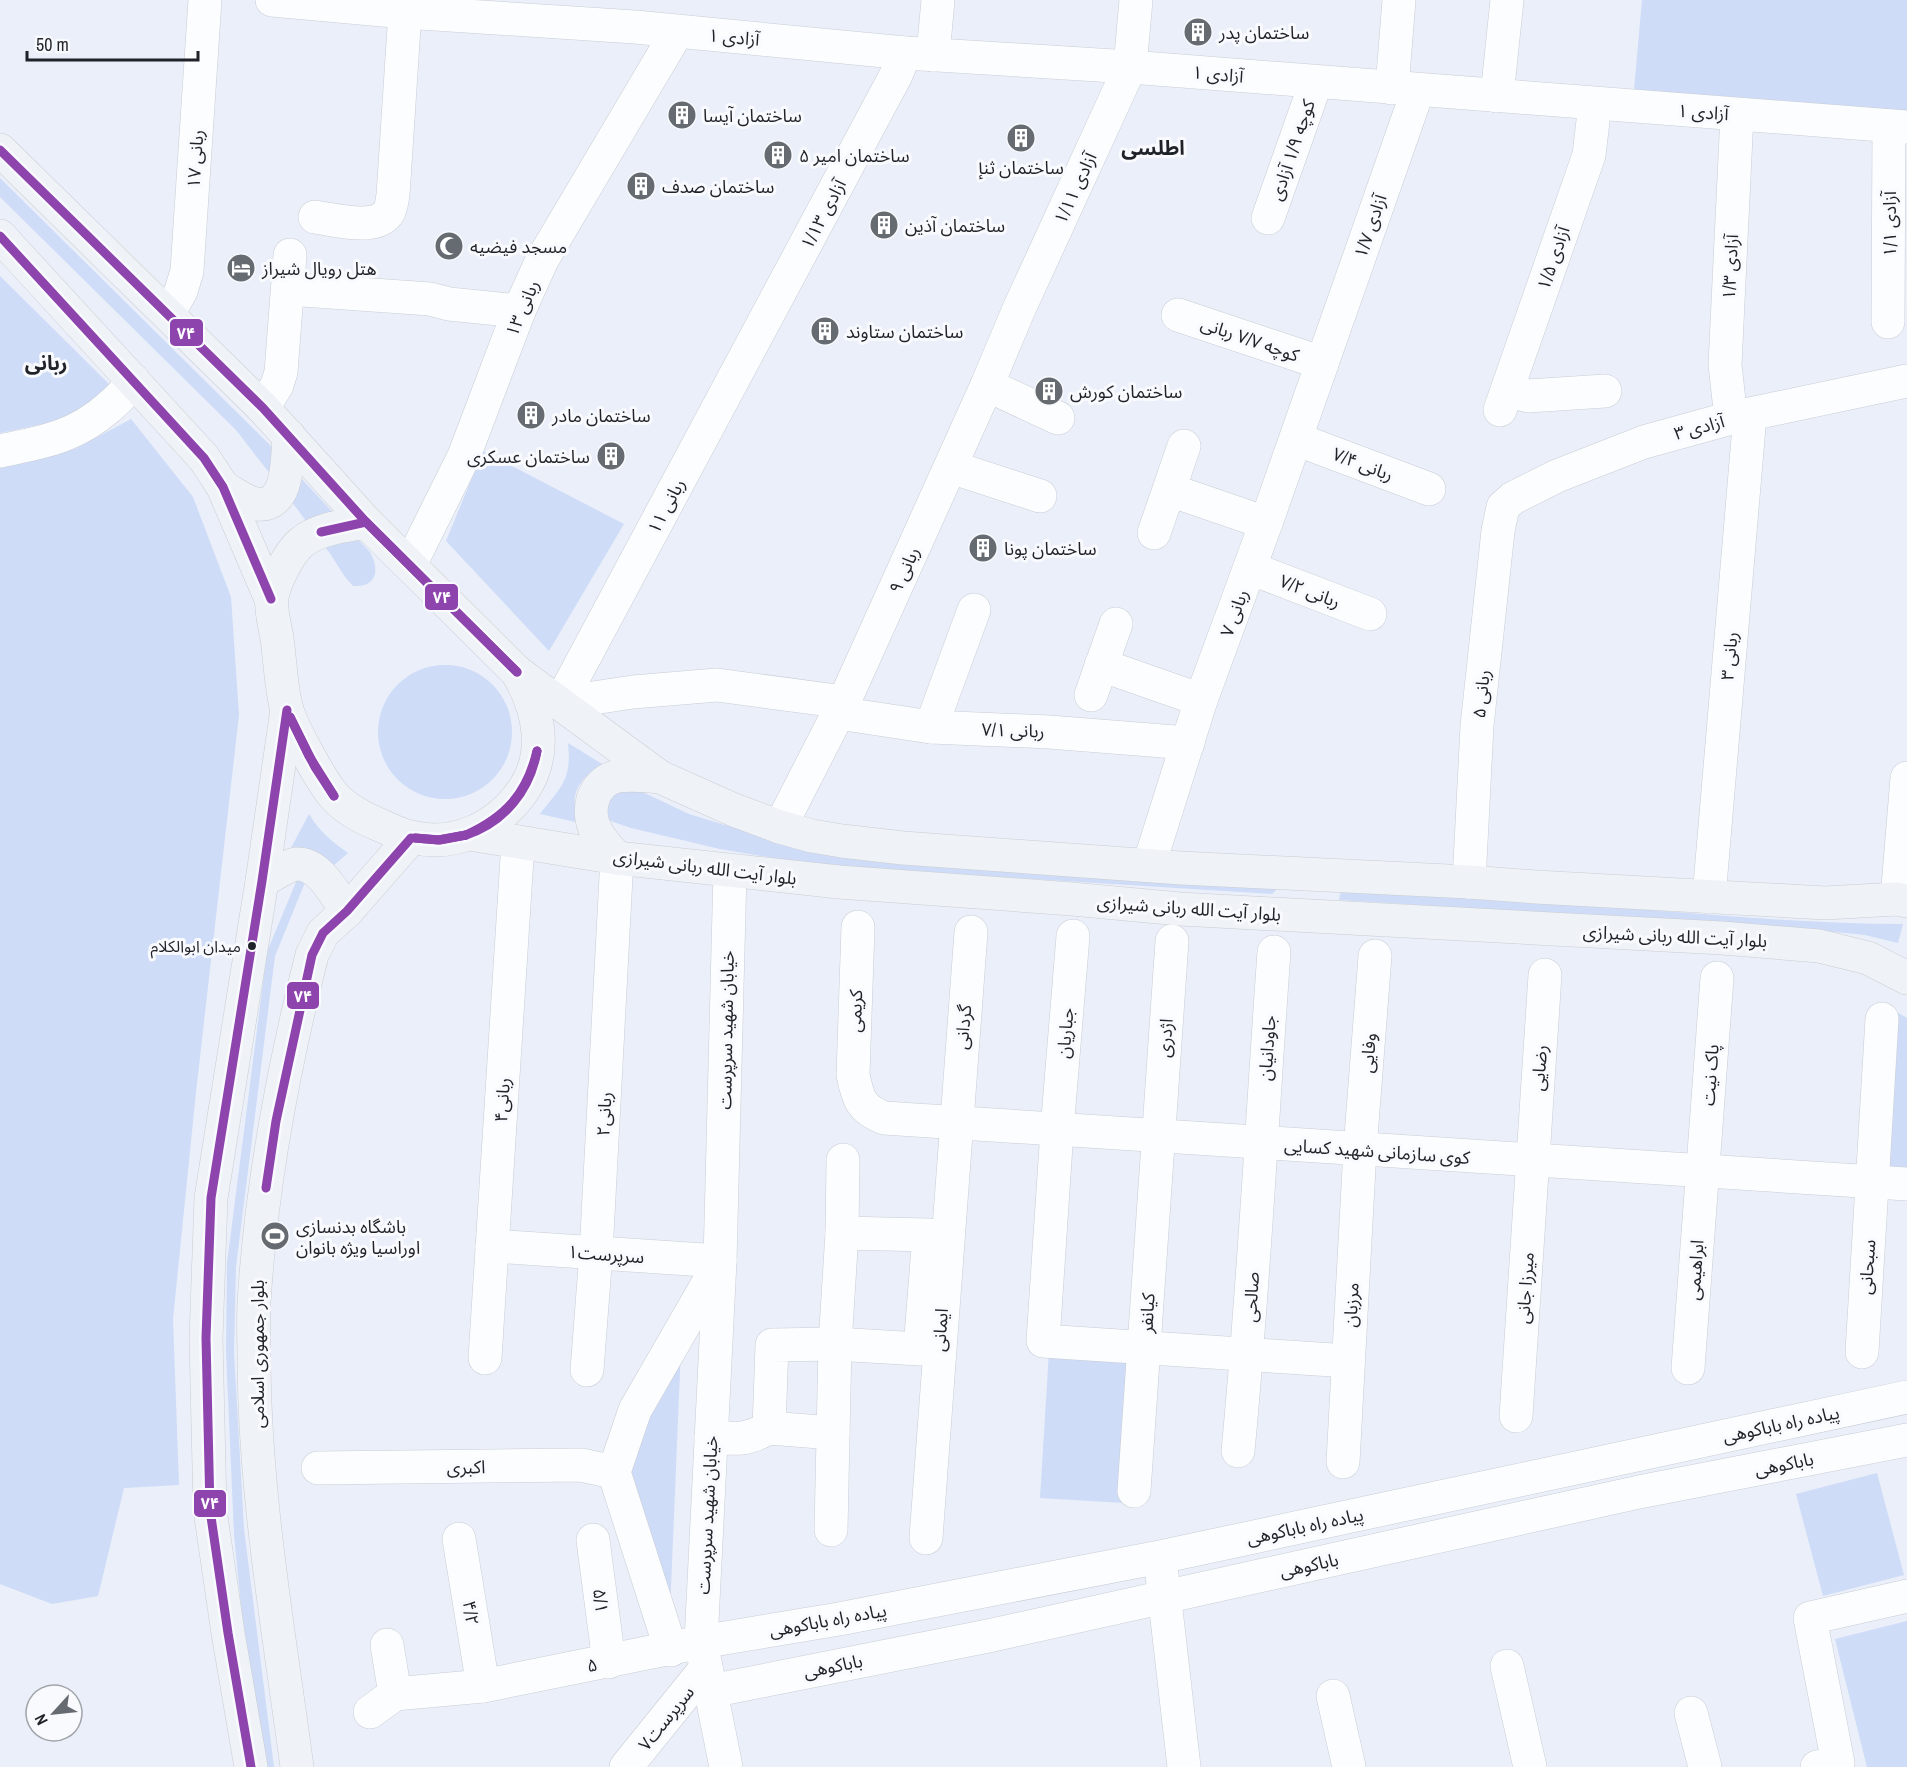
<svg xmlns="http://www.w3.org/2000/svg" width="1907" height="1767" font-family="'Archivo Narrow','Noto Sans Arabic',sans-serif">
<rect width="100%" height="100%" fill="#eaeff9"/>
<g fill="#cedcf8">
<path d="M1642,0H1907V115L1634,90Z"/>
<path d="M0,178L269,444L370,552C380,570 377,587 353,586L345,577L331,555L292,502L236,430L0,197Z"/>
<path d="M0,276L113,388L62,420L0,433Z"/>
<path d="M131,419L193,497L231,597L239,715L196,1092L173,1319L179,1485L124,1488L98,1596L52,1604L0,1584V462L75,449Z"/>
<path d="M483,451L624,524L549,651L446,541Z"/>
<circle cx="445" cy="732" r="67"/>
<path d="M568,743L602,764C579,779 567,795 580,823L540,814C561,787 572,780 568,743Z"/>
<path d="M634,788L689,814L819,854L909,863L1279,887L1272,894L821,866L720,849L631,828L599,817L611,789Z"/>
<path d="M309,814C319,831 332,842 348,853L326,872L291,848Z"/>
<path d="M298,877L306,880L275,956L236,1266L234,1352L244,1529L274,1767H263L243,1626L234,1535L226,1351L227,1263L267,952Z"/>
<path d="M1341,891C1427,896 1512,900 1597,906C1699,913 1801,924 1903,924L1898,943L1865,935L1815,930L1339,900Z"/>
<path d="M1893,1010L1907,1018V1174L1884,1172Z"/>
<path d="M681,1348L670,1611L621,1474Z"/>
<path d="M1049,1351L1133,1356L1124,1503L1040,1498Z"/>
<path d="M1877,1473L1904,1575L1823,1596L1796,1494Z"/>
<path d="M1907,1621V1767H1867L1835,1639Z"/>
</g>
<g fill="none" stroke-linecap="round" stroke-linejoin="round">
<g stroke="#c9cdd5" stroke-width="34">
<g id="minor">
<path d="M272,0L405,12L635,27L905,53L1130,67L1907,127"/>
<path d="M933,55L938,0"/>
<path d="M1392,88L1399,0"/>
<path d="M1497,96L1507,0"/>
<path d="M315,217C335,220 375,231 388,213C391,209 392,201 393,195L405,12"/>
<path d="M1268,218L1316,82"/>
<path d="M288,289L430,299L449,304L519,311"/>
<path d="M168,314L181,291L187,271L205,0"/>
<path d="M1178,315L1322,363"/>
<path d="M1888,322L1889,126"/>
<path d="M987,385L1058,418"/>
<path d="M1507,390L1528,396L1605,391"/>
<path d="M263,408L277,385L281,372L290,255"/>
<path d="M1500,410L1589,155L1595,104"/>
<path d="M1731,418L1725,365L1737,115"/>
<path d="M1296,439L1429,489"/>
<path d="M0,451C43,442 73,438 108,408C118,399 126,392 133,380"/>
<path d="M951,467L1040,496"/>
<path d="M1170,490L1266,523"/>
<path d="M1154,533L1184,446"/>
<path d="M410,565L464,456L519,311L542,260L677,32"/>
<path d="M1250,568L1370,614"/>
<path d="M1101,665L1201,700"/>
<path d="M1091,695L1116,624"/>
<path d="M560,703L896,75L905,53"/>
<path d="M560,703L633,692L717,685L844,702"/>
<path d="M838,713L931,727L1049,732L1188,743"/>
<path d="M931,727L974,610"/>
<path d="M780,827L844,702L987,385L1019,309L1130,67L1136,0"/>
<path d="M1149,865L1201,700L1266,523L1418,90"/>
<path d="M1469,882L1477,726L1498,531L1503,507L1513,498L1557,476L1644,442L1731,418L1907,381"/>
<path d="M1709,897L1750,415"/>
<path d="M1897,899L1907,778"/>
<path d="M858,927L853,1075C858,1099 861,1109 884,1118L1907,1184"/>
<path d="M1073,936L1057,1130L1043,1341L1348,1361"/>
<path d="M492,1246L720,1261"/>
<path d="M1862,1352L1882,1019"/>
<path d="M485,1358L518,842"/>
<path d="M1688,1368L1717,978"/>
<path d="M587,1370L596,1253L617,858"/>
<path d="M1516,1416L1545,975"/>
<path d="M833,1433L769,1428L772,1345L835,1344L920,1349L929,1235L842,1233"/>
<path d="M711,1437C737,1439 745,1441 769,1428"/>
<path d="M1238,1451C1254,1285 1262,1118 1274,952"/>
<path d="M1343,1462L1360,1149L1375,956"/>
<path d="M318,1468L581,1465L614,1472"/>
<path d="M1134,1491L1172,941"/>
<path d="M831,1530L835,1344L842,1233L843,1160"/>
<path d="M926,1538L971,932"/>
<path d="M459,1539L483,1686"/>
<path d="M593,1540L609,1662"/>
<path d="M1162,1575L1184,1767"/>
<path d="M387,1645L395,1694"/>
<path d="M671,1650L614,1472L635,1410L718,1266"/>
<path d="M1507,1666L1530,1767"/>
<path d="M711,1691L988,1636L1639,1492L1907,1440"/>
<path d="M1333,1696L1349,1767"/>
<path d="M370,1712L395,1694L483,1686L701,1642L839,1619L1160,1557L1907,1397"/>
<path d="M1691,1713L1705,1767"/>
<path d="M626,1767L706,1668"/>
<path d="M726,1767L701,1642L720,1261L730,871"/>
<path d="M1817,1767L1838,1763L1810,1618L1907,1596"/>
</g>
</g>
<g stroke="#cbcdd2" stroke-width="34">
<g id="major">
<path d="M0,150L263,408L366,522"/>
<path d="M0,236L204,458L223,487L271,599"/>
<path d="M223,487C232,492 243,500 252,503C290,513 287,459 289,436"/>
<path d="M366,522L517,672C539,709 549,754 522,792C497,827 455,848 411,837C401,835 391,830 382,826C365,819 348,811 335,797C322,783 293,729 287,710C281,690 280,659 277,638C275,626 270,609 272,597C275,581 289,552 302,542C319,528 345,526 366,522Z"/>
<path d="M517,672L660,777L734,810L780,827L812,836L842,841L903,848L1181,868L1469,882L1536,887L1825,903L1897,899L1907,901"/>
<path d="M469,834L617,858L839,882L1072,899L1180,909L1722,938L1819,946L1868,958L1907,978"/>
<path d="M617,858C611,851 604,844 599,836C584,814 591,782 618,776C632,774 647,776 660,777"/>
<path d="M262,881C272,876 285,866 296,864C319,862 335,895 347,911"/>
<path d="M251,1767L228,1633L210,1510L206,1338L211,1198L262,881L287,710"/>
<path d="M297,1767C279,1633 255,1498 254,1362C254,1342 253,1323 254,1303C261,1186 283,1069 312,955L323,933L347,911L411,838"/>
</g>
</g>
<use href="#minor" stroke="#fcfdfe" stroke-width="33"/>
<use href="#major" stroke="#eff2f7" stroke-width="33"/>
<g stroke="#f8fafe" stroke-width="14">
<g id="bus-1">
<path d="M0,150L263,408L366,522"/>
<path d="M0,236L204,458L223,487L271,599"/>
<path d="M366,522L517,672"/>
<path d="M366,522L517,672"/>
<path d="M321,532L366,522"/>
<path d="M290,717L315,767L334,796"/>
<path d="M290,717L309,756L334,796"/>
<path d="M466,835C506,817 527,793 537,751"/>
<path d="M466,835C505,822 530,790 537,751"/>
<path d="M415,838L440,840L466,835"/>
<path d="M415,838L438,840L466,835"/>
<path d="M266,1188L276,1121L312,955L323,933L347,911L411,838"/>
<path d="M251,1767L228,1633L210,1510L206,1338L211,1198L262,881L287,710"/>
</g>
</g>
<use href="#bus-1" stroke="#8e44ad" stroke-width="9"/>
</g>
<defs>
<g id="building-disc" transform="scale(1.5)"><circle r="9.5" fill="#666a71" stroke="#f8fafe"/><path d="M-4-6H4V6H1V3H-1V6H-4ZM-2.5-4.3h1.7v1.8h-1.7ZM.8-4.3h1.7v1.8H.8ZM-2.5-1h1.7V.8h-1.7ZM.8-1h1.7V.8H.8Z" fill="#fff"/></g>
<g id="mosque-disc" transform="scale(1.5)"><circle r="9.5" fill="#666a71" stroke="#f8fafe"/><path d="M3.5-4.9A6 6 0 1 0 3.5 4.9A5 5 0 1 1 3.5-4.9Z" fill="#fff"/></g>
<g id="hotel-disc" transform="scale(1.5)"><circle r="9.5" fill="#666a71" stroke="#f8fafe"/><path d="M-6-4.5h1.5V1H6V5H4.5V3h-9V5H-6ZM-4 0a1.8 1.8 0 1 1 3.6 0ZM.5 0V-2.5h3Q6-2.5 6 0Z" fill="#fff"/></g>
<g id="stadium-disc" transform="scale(1.5)"><circle r="9.5" fill="#666a71" stroke="#f8fafe"/><path d="M0-5a6.5 5 0 1 0 0 10a6.5 5 0 1 0 0-10ZM-3.5-1.8h7v3.6h-7Z" fill="#fff"/></g>
</defs>
<g fill-rule="evenodd">
<use href="#building-disc" x="1198" y="32"/>
<use href="#building-disc" x="682" y="115"/>
<use href="#building-disc" x="1021" y="138"/>
<use href="#building-disc" x="778" y="155"/>
<use href="#building-disc" x="641" y="186"/>
<use href="#building-disc" x="884" y="225"/>
<use href="#mosque-disc" x="449" y="246"/>
<use href="#hotel-disc" x="241" y="268"/>
<use href="#building-disc" x="825" y="331"/>
<use href="#building-disc" x="1049" y="391"/>
<use href="#building-disc" x="531" y="415"/>
<use href="#building-disc" x="611" y="456"/>
<use href="#building-disc" x="983" y="548"/>
<use href="#stadium-disc" x="275" y="1236"/>
</g>
<circle fill="#1f2228" stroke="#f8fafe" stroke-width="2" cx="252" cy="946" r="5"/>
<g text-anchor="middle" dominant-baseline="central" stroke-width="6" stroke-linejoin="round" paint-order="stroke">
<g font-size="16" fill="#1f2228" stroke="#f8fafe" text-anchor="end">
<text x="241" y="946">میدان ابوالکلام</text>
</g>
<g font-size="18" fill="#1f2228" stroke="#f8fafe" text-anchor="start">
<text x="1219" y="32">ساختمان پدر</text>
<text x="703" y="115">ساختمان آیسا</text>
<text x="799" y="155">ساختمان امیر ۵</text>
<text x="1021" y="167" text-anchor="middle">ساختمان ثنإ</text>
<text x="662" y="186">ساختمان صدف</text>
<text x="905" y="225">ساختمان آذین</text>
<text x="470" y="246">مسجد فیضیه</text>
<text x="262" y="268">هتل رویال شیراز</text>
<text x="846" y="331">ساختمان ستاوند</text>
<text x="1070" y="391">ساختمان کورش</text>
<text x="552" y="415">ساختمان مادر</text>
<text x="590" y="456" text-anchor="end">ساختمان عسکری</text>
<text x="1004" y="548">ساختمان پونا</text>
<text x="296" y="1226">باشگاه بدنسازی<tspan x="296" dy="21">اوراسیا ویژه بانوان</tspan></text>
</g>
<g font-size="18" fill="#1f2228" stroke="#f8fafe">
<text transform="translate(734 37) rotate(5)">آزادی ۱</text>
<text transform="translate(1218 74) rotate(5)">آزادی ۱</text>
<text transform="translate(1703 112) rotate(4)">آزادی ۱</text>
<text transform="translate(1292 150) rotate(-71)">کوچه ۱/۹ آزادی</text>
<text transform="translate(195 159) rotate(-86)">ربانی ۱۷</text>
<text transform="translate(1075 188) rotate(-65)">آزادی ۱/۱۱</text>
<text transform="translate(823 214) rotate(-62)">آزادی ۱/۱۳</text>
<text transform="translate(1889 224) rotate(-90)">آزادی ۱/۱</text>
<text transform="translate(1370 226) rotate(-71)">آزادی ۱/۷</text>
<text transform="translate(1553 258) rotate(-71)">آزادی ۱/۵</text>
<text transform="translate(1730 267) rotate(-87)">آزادی ۱/۳</text>
<text transform="translate(522 308) rotate(-67)">ربانی ۱۳</text>
<text transform="translate(1250 339) rotate(19)">کوچه ۷/۷ ربانی</text>
<text transform="translate(1699 427) rotate(-15)">۳ آزادی</text>
<text transform="translate(1363 464) rotate(21)">ربانی ۷/۴</text>
<text transform="translate(666 506) rotate(-62)">ربانی ۱۱</text>
<text transform="translate(904 570) rotate(-66)">ربانی ۹</text>
<text transform="translate(1310 591) rotate(21)">ربانی ۷/۲</text>
<text transform="translate(1234 613) rotate(-70)">ربانی ۷</text>
<text transform="translate(1729 656) rotate(-85)">ربانی ۳</text>
<text transform="translate(1481 694) rotate(-84)">ربانی ۵</text>
<text transform="translate(1013 730) rotate(2)">ربانی ۷/۱</text>
<text transform="translate(705 867) rotate(7)">بلوار آیت الله ربانی شیرازی</text>
<text transform="translate(1189 908) rotate(4)">بلوار آیت الله ربانی شیرازی</text>
<text transform="translate(1675 936) rotate(3)">بلوار آیت الله ربانی شیرازی</text>
<text transform="translate(855 1011) rotate(-88)">کریمی</text>
<text transform="translate(963 1027) rotate(-85)">گردانی</text>
<text transform="translate(726 1030) rotate(-89)">خیابان شهید سرپرست</text>
<text transform="translate(1065 1033) rotate(-85)">جباریان</text>
<text transform="translate(1165 1038) rotate(-86)">اژدری</text>
<text transform="translate(1267 1048) rotate(-86)">جاودانیان</text>
<text transform="translate(1368 1053) rotate(-86)">وفایی</text>
<text transform="translate(1539 1068) rotate(-86)">رضایی</text>
<text transform="translate(1710 1075) rotate(-86)">پاک نیت</text>
<text transform="translate(502 1100) rotate(-86)">ربانی۴</text>
<text transform="translate(604 1114) rotate(-87)">ربانی۲</text>
<text transform="translate(1377 1151) rotate(4)">کوی سازمانی شهید کسایی</text>
<text transform="translate(606 1254) rotate(4)">سرپرست۱</text>
<text transform="translate(1867 1267) rotate(-86)">سبحانی</text>
<text transform="translate(1695 1270) rotate(-86)">ابراهیمی</text>
<text transform="translate(1525 1288) rotate(-86)">میرزا جانی</text>
<text transform="translate(1251 1297) rotate(-87)">صالحی</text>
<text transform="translate(1351 1305) rotate(-87)">مرزبان</text>
<text transform="translate(1147 1313) rotate(-87)">کیانفر</text>
<text transform="translate(940 1330) rotate(-86)">ایمانی</text>
<text transform="translate(257 1354) rotate(-90)">بلوار جمهوری اسلامی</text>
<text transform="translate(1781 1424) rotate(-12)">پیاده راه باباکوهی</text>
<text transform="translate(1784 1464) rotate(-11)">باباکوهی</text>
<text transform="translate(466 1467) rotate(-1)">اکبری</text>
<text transform="translate(707 1515) rotate(-87)">خیابان شهید سرپرست</text>
<text transform="translate(1305 1526) rotate(-12)">پیاده راه باباکوهی</text>
<text transform="translate(1309 1565) rotate(-12)">باباکوهی</text>
<text transform="translate(601 1601) rotate(83)">۵/۱</text>
<text transform="translate(471 1613) rotate(81)">۴/۲</text>
<text transform="translate(828 1620) rotate(-10)">پیاده راه باباکوهی</text>
<text transform="translate(592 1665) rotate(-11)">۵</text>
<text transform="translate(833 1666) rotate(-11)">باباکوهی</text>
<text transform="translate(666 1718) rotate(-51)">سرپرست۷</text>
</g>
<g font-size="20" font-weight="bold" fill="#1f2228" stroke="#f8fafe">
<text x="1153" y="147">اطلسی</text>
<text x="46" y="362">ربانی</text>
</g>
</g>
<g stroke="#f8fafe" stroke-width="2">
<rect x="169" y="318" width="35" height="29" rx="6" fill="#8e44ad"/>
<rect x="424" y="583" width="35" height="28" rx="6" fill="#8e44ad"/>
<rect x="286" y="981" width="34" height="29" rx="6" fill="#8e44ad"/>
<rect x="193" y="1489" width="34" height="29" rx="6" fill="#8e44ad"/>
</g>
<g font-size="16" text-anchor="middle" font-weight="bold" fill="#fff">
<text x="186" y="339">۷۴</text>
<text x="442" y="603">۷۴</text>
<text x="303" y="1002">۷۴</text>
<text x="210" y="1509">۷۴</text>
</g>
<g transform="translate(54 1713) rotate(243)"><circle r="28" fill="#f8fafe" stroke="#a1a4a8" stroke-width="1.5"/>
<path d="M0-4.5L10 22L0 15L-10 22Z" fill="#666a71"/>
<text y="-9" font-size="16" font-weight="bold" text-anchor="middle" fill="#1f2228">N</text>
</g>
<path d="M27 51v9h171v-9" fill="none" stroke="#1f2228" stroke-width="3"/>
<text x="36" y="51" font-size="18" fill="#1f2228" stroke="#f8fafe" stroke-width="4.5" paint-order="stroke">50 m</text>
</svg>
